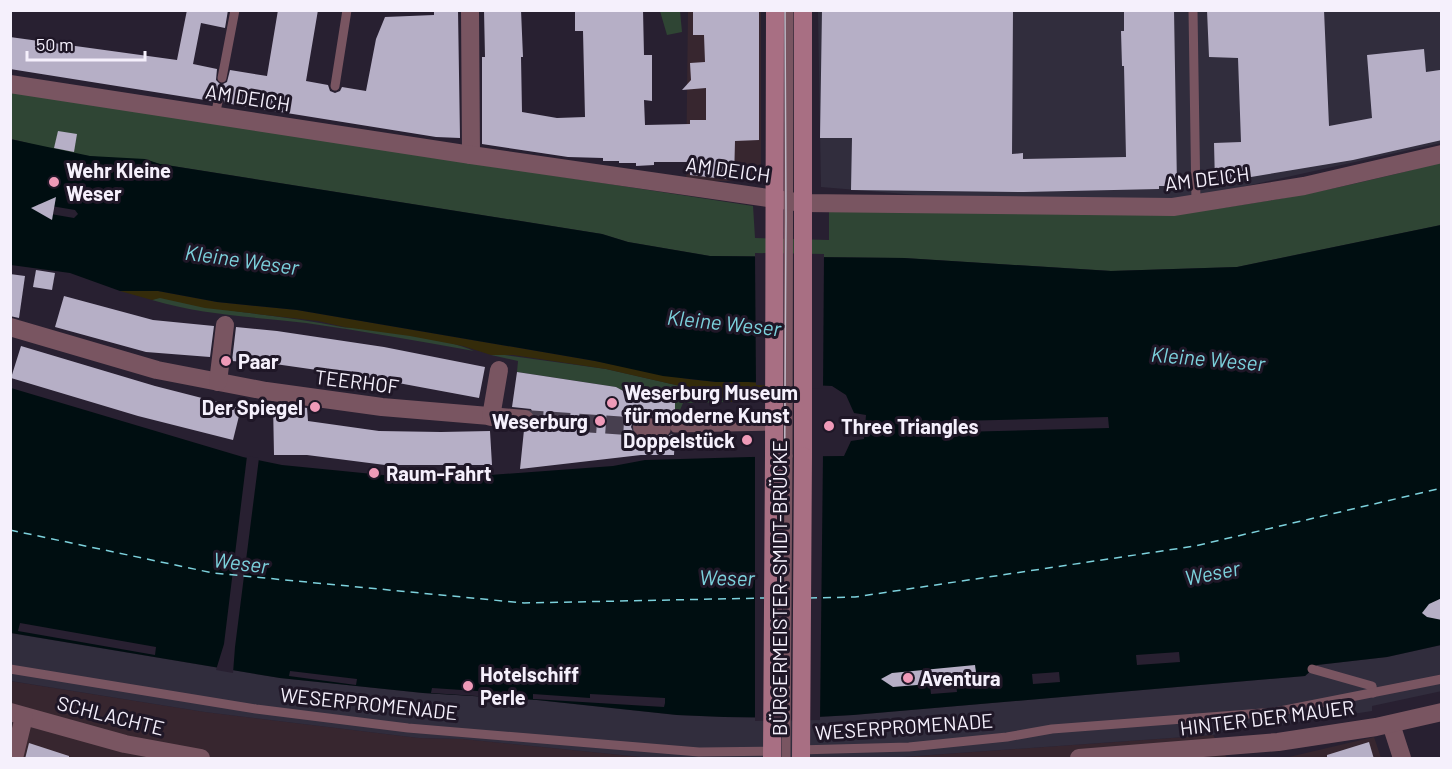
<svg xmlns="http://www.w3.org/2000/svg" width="1452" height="769" font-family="Barlow,sans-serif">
<rect width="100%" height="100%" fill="#282031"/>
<g fill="#37262f">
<path d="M688,11H761V181H686Z"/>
<path d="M10,681L205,712L419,738L463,739L651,758H11Z"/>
<path d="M1213,735L1227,758H888Z"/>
<path d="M1374,737L1381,758H1287L1289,757Z"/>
</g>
<g fill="#312d3d">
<path d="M818,11H1441V143L1173,202L929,196L821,187Z"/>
<path d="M10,633L280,678L423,693L537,700L677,715L724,717L798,718L853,715L1305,676L1317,665L1387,657L1441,645L1442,691L1372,706V711L1281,725L1280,719L1250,723L1213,735L888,758H651L463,739L419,738L205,712L11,681Z"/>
</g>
<g fill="#2f4534">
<path d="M660,11H680L682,32L667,35Z"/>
<path d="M10,92L753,206L755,238L829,240V210L1174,214C1265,204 1354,186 1441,162V225L1237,267L1112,271L904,258L710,256L628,242L602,234L160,164C137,157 113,159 89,156C63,153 37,145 11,139Z"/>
<path d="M160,297C220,312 282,315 342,327C347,328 352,327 356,328C392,332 442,337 474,351C418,341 362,331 306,323C255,317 202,315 152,300Z"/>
<path d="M498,354L606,369L720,395L728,402L683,403L680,410L679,420H675V401H642L616,387L517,372L518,361L491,355Z"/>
</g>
<path fill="#342b0a" d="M120,291H158L217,302L297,310L595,361L688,379L716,382H748L823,386L756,387L752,390V401L728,402L719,395L606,369L513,355H491L463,346L410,336L344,327L318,321L205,308L160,298L152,300Z"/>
<path fill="#000e11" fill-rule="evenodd" d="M10,139L90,156L145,159L160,164L602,234L628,242L710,256L904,258L1111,271L1237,267L1441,225V645L1387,657L1317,665L1305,676L853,715L798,718L724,717L677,715L537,700L423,693L280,678L11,633V388L243,457L282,465L383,475L462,477L613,466L645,460L750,457L844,456L851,441L864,439L866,415L854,413L846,395L832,386L748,382H716L663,376L595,361L297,310L217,302L158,291H120L70,273L11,265ZM39,204L75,210L78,214L74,218L39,212L36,206Z"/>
<g fill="#282031">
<path d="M755,253L824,254L823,389L756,385Z"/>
<path d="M1108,417L1109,428L919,433V422Z"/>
<path d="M755,454H823L820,720L755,721Z"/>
<path d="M247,456L259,458L235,647L233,673L216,670L224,644Z"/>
<path d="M20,623L156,647L155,655L18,631Z"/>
<path d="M1179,652L1180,662L1137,665L1136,655Z"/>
<path d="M290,671L357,679L356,685L289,676Z"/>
<path d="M1059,672L1060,682L1033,684L1032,674Z"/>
<path d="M956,683L957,692L931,694L930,685Z"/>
<path d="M432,688L492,692L491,697L431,693Z"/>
<path d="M533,694L590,698V694L665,698V703L664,707L533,699Z"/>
</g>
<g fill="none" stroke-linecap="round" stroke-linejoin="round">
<g stroke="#7cd1dc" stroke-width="1.5" stroke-dasharray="8 6" stroke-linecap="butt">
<path d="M10,530L213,573L524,603L765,598"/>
<path d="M809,598L855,597L1195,546L1442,488"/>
</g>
</g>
<g fill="#b6afc6">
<path d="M187,10H228L225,28L201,23L193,64L217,69L216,80L221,85L227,82L230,70L267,76L278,10H318L306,81L328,85L330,91L335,93L340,91L342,87L366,91L376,39L385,17L434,15V10H458L460,138L436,137L225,103L223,98L219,95L214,97L211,101L10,69V37L177,60Z"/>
<path d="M484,10H521L523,57H521L522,112L557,118L585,117L583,31H575V10H643L644,55H652V101L644,100L645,125L690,124V120H706V88L682,90L691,80L690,63L705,62L704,35H693V10H759V140L735,141L734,180L690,175V162H654V165L636,166V163H619V161H603V158L568,157L482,144V57H485Z"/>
<path d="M822,10H1013L1012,154L1023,153V159L1126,157L1124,66H1122L1121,31H1124V10H1174L1177,186H1159V189L1024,192L851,190L852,138H820Z"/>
<path d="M1207,10H1324L1329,126L1372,118L1367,55L1424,49L1426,72L1440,70L1442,140L1353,160L1215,183L1214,143L1241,142L1238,58L1209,57Z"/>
<path d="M58,131L77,134L74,152L54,148Z"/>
<path d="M56,197L52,220L31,208Z"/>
<path d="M36,270L55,273L52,290L33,287Z"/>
<path d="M10,274L25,276L19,318L10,316Z"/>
<path d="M64,296L153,320L214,326L210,357L146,352L55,327Z"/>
<path d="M236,327L277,331L384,347L485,367L479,398L366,377L275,364L232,361Z"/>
<path d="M21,346L155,386L241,408L233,440L138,416L11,378Z"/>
<path d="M517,372L616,387L642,401H675V421L672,422L663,417L642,416L633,420L631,427L635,436L641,438L662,439L672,434L675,435L674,455H641L520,469L524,430L534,426L536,419L531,409L512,407Z"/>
<path d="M273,403L307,408L308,421L379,431L441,432L490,431L492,465H385L307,455H274Z"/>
<path d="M1442,598V620L1427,617L1422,613L1429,604Z"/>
<path d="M975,665L977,680L893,687L881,679L892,673Z"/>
<path d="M1369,742L1374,759H1327V755Z"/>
<path d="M29,743L69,756V759H25Z"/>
</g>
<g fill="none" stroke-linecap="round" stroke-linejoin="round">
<path stroke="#473f4f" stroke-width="18" stroke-dasharray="18 9" stroke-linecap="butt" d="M525,419L642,427"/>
<g stroke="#795561" stroke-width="9">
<path d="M1193,10L1196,203"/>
<path d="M222,78L235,10"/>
<path d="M335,86L347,10"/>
<path d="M215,115L218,102"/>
<path d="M675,428L774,426"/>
<path d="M788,456L789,10"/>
<path d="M10,669L256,709L408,728L699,752L775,751"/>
<path d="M1312,669L1372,686L1373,693"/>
<path d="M798,750L909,747L1007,737L1052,729L1275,712L1442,679"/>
</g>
<g stroke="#795561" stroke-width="18">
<path d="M470,10L471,155"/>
<path d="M10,84L471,155L803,203L1173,207L1304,186L1442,154"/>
<path d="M10,327L157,370L266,391L382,407L525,419"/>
<path d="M218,382L225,325"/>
<path d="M491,417L499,370"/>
<path d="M642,427L662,428"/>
<path d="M10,712L125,744L201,758"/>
<path d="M1391,724L1402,758"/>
<path d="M14,758L24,717"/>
<path d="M1079,758L1278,742L1376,727L1442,712"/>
</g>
<g stroke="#a86f83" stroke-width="18">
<path d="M774,455L775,10"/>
<path d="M803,456V10"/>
</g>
<path stroke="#bfb9c7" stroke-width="1.5" d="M783,758L786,218L785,10"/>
<path stroke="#795561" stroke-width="9" d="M786,758L788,456"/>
<g stroke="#a86f83" stroke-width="18">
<path d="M772,758L774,455"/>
<path d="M801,758L803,456"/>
</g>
</g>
<g fill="#ef9ab8" stroke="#1f1727" stroke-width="2">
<circle cx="54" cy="182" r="6"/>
<circle cx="226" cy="361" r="6"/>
<circle cx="612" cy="403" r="6"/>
<circle cx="315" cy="407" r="6"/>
<circle cx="600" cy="421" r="6"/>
<circle cx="829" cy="426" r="6"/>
<circle cx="747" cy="440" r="6"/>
<circle cx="374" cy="473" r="6"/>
<circle cx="908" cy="678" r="6"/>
<circle cx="468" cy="686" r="6"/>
</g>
<g text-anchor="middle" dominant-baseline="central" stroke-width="6" stroke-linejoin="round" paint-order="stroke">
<g font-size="20" fill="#f5f0fc" stroke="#1f1727">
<text transform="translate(248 97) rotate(9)">AM DEICH</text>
<text transform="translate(728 169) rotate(8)">AM DEICH</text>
<text transform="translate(1207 178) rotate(-7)">AM DEICH</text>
<text transform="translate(357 381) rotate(7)">TEERHOF</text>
<text transform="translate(779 588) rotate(-90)">BÜRGERMEISTER-SMIDT-BRÜCKE</text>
<text transform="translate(369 703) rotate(6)">WESERPROMENADE</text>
<text transform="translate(111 715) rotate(14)">SCHLACHTE</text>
<text transform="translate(1267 717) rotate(-7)">HINTER DER MAUER</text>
<text transform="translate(904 726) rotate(-4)">WESERPROMENADE</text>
</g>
<g font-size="20" font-weight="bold" fill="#f5f0fc" stroke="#1f1727" text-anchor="start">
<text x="66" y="170">Wehr Kleine<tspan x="66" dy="23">Weser</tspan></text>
<text x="238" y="361">Paar</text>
<text x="624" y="392">Weserburg Museum<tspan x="624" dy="23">für moderne Kunst</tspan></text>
<text x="303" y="407" text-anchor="end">Der Spiegel</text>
<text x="588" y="421" text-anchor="end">Weserburg</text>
<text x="841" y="426">Three Triangles</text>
<text x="735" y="440" text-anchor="end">Doppelstück</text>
<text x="386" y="473">Raum-Fahrt</text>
<text x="480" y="674">Hotelschiff<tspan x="480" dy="23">Perle</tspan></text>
<text x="920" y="678">Aventura</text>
</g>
<g font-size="21" font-style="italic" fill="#7cd1dc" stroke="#1f1727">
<text transform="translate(242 259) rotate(8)">Kleine Weser</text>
<text transform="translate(724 322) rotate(6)">Kleine Weser</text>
<text transform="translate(1208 358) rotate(5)">Kleine Weser</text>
<text transform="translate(241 562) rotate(7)">Weser</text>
<text transform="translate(1212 572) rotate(-11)">Weser</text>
<text transform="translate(727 577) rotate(1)">Weser</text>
</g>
</g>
<rect width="1452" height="769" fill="none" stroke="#f5f0fc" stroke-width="24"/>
<path d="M27 51v9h118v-9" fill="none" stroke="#f5f0fc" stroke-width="3"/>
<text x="36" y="51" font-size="18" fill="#f5f0fc" stroke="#1f1727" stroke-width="4.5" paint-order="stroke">50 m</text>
</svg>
